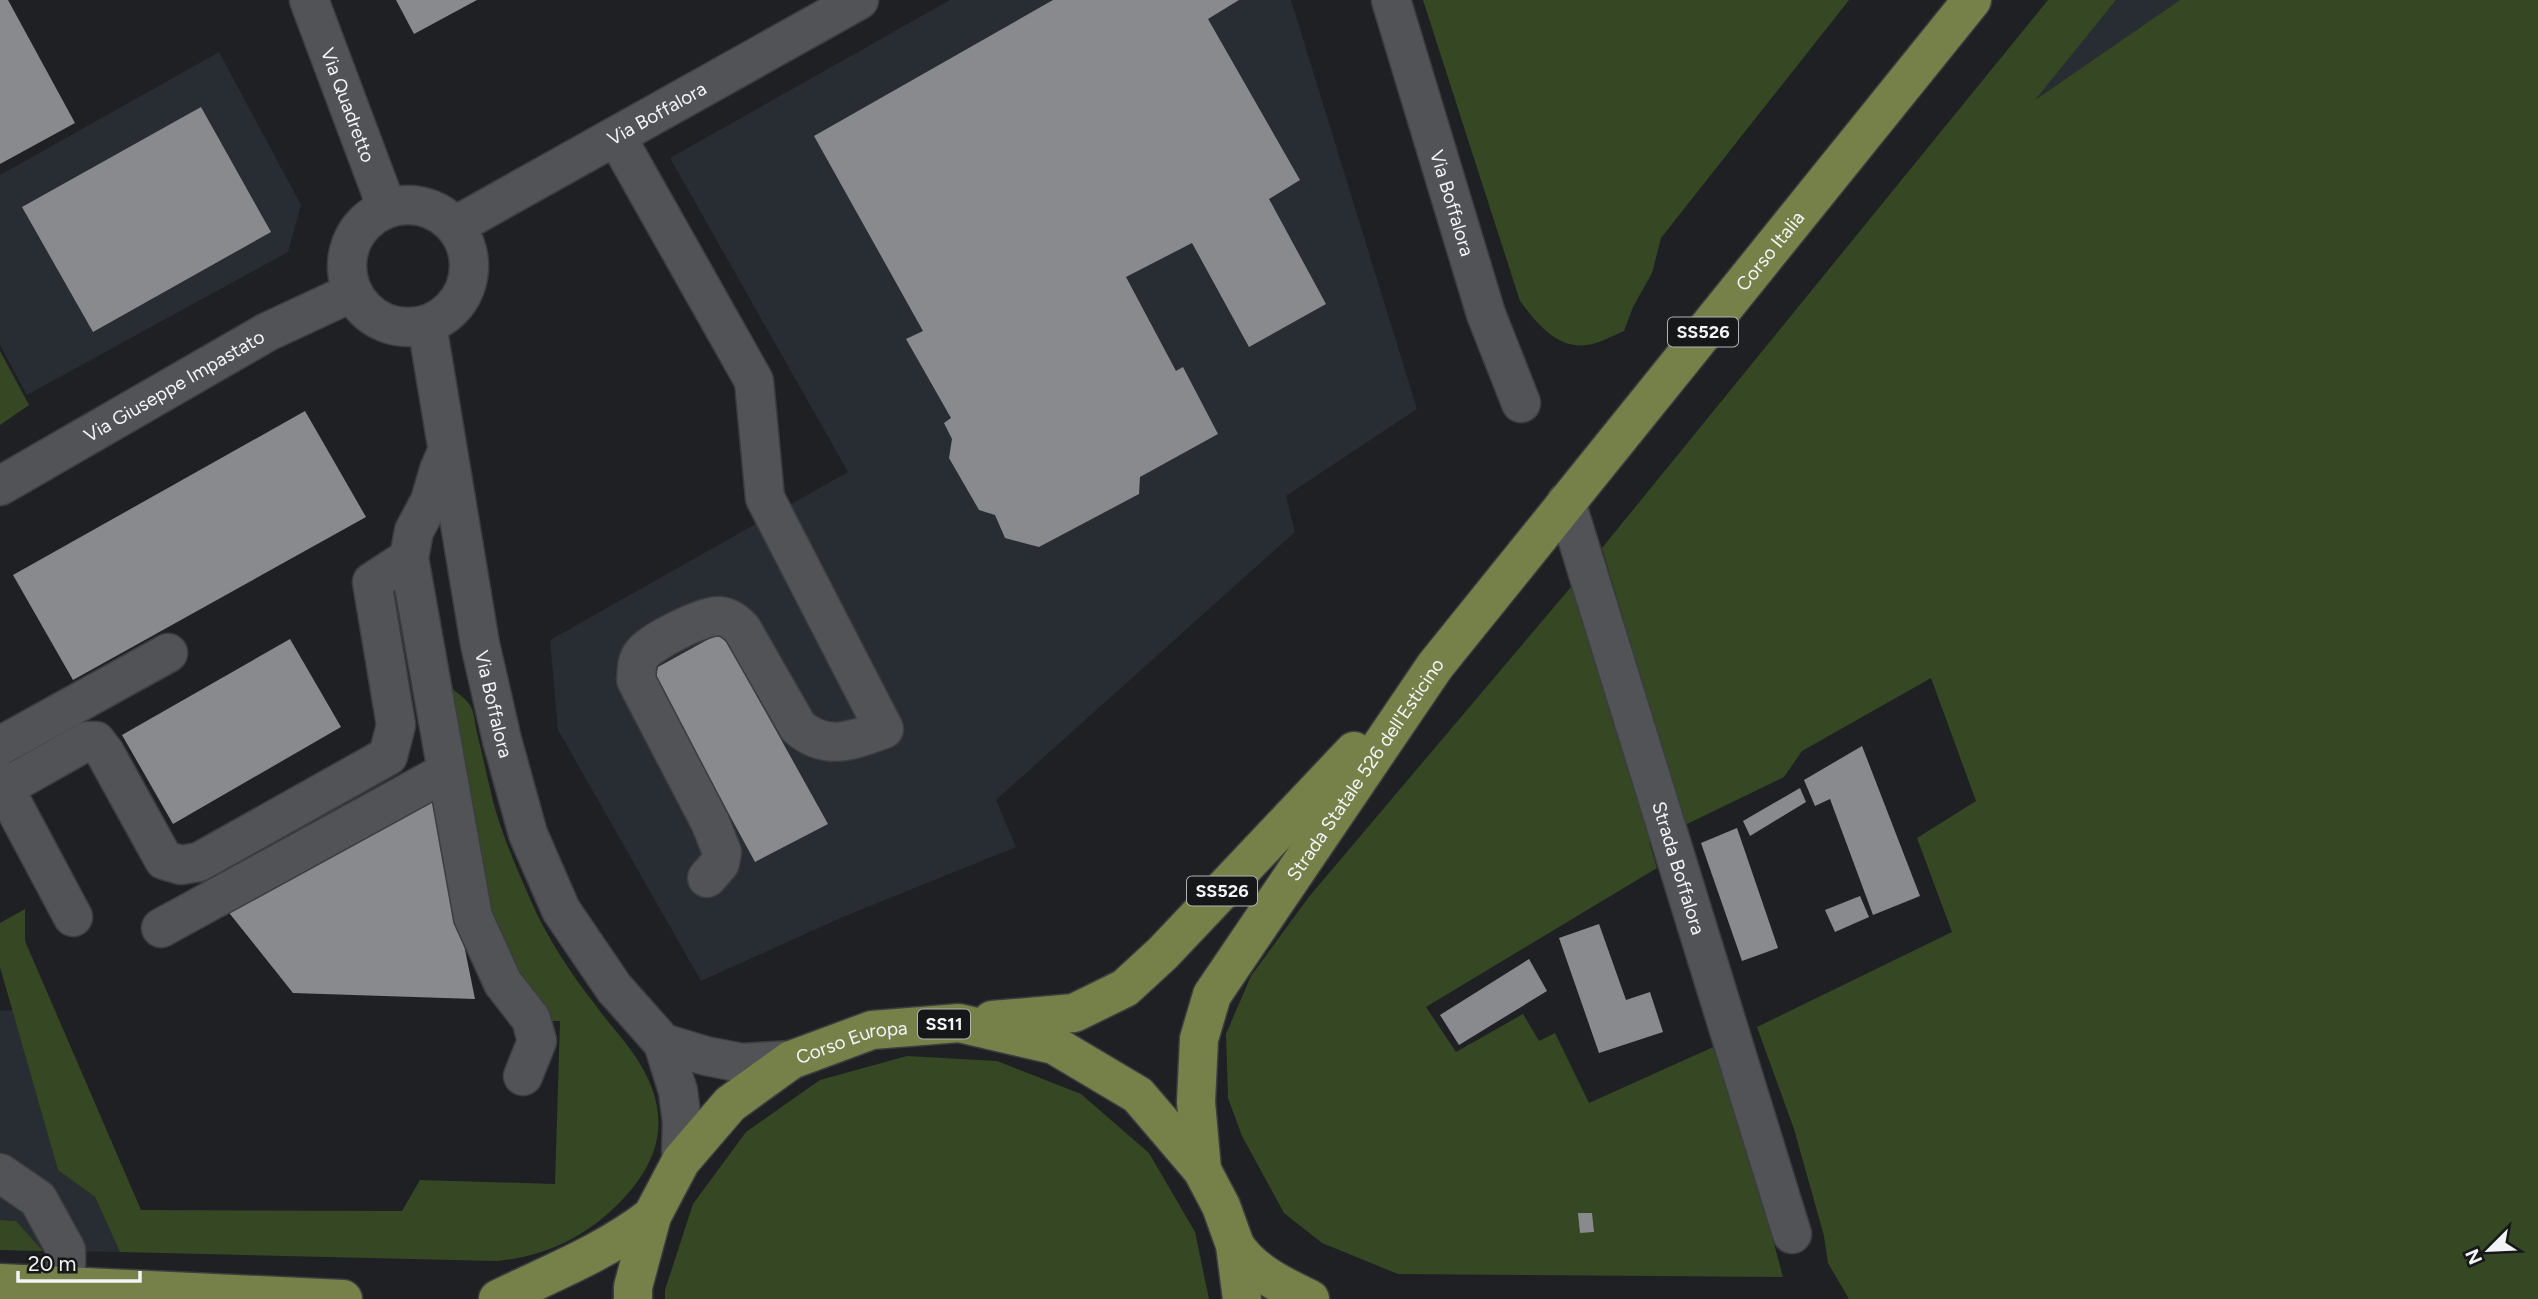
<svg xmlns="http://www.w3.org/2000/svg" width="2538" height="1299" font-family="Figtree,sans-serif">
<rect width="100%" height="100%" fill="#1f2023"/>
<g fill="#282c33">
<path d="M950,0H1291L1417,409L1286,496L1295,532L996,800L1016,847L843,917L701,981L558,730L550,640L848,472L670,158Z"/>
<path d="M2116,0H2180L2032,102Z"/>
<path d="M219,52L301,205L288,252L27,395L0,345V175Z"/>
<path d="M14,1010L58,1170L95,1197L120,1252L43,1251L16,1221L0,1220V1011Z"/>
</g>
<g fill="#354823">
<path d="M1423,0H1849L1661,238L1652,273L1633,307L1624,331C1612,336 1598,344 1587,345C1556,349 1536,322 1520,301Z"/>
<path d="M2048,0H2116L2035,100L2180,0H2538V1299H1849L1828,1263L1824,1236L1794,1129L1757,1027L1952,932L1917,838L1976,801L1931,678L1802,751L1784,777L1685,825L1602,548Z"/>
<path d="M0,351L29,405L0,425Z"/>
<path d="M1576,581L1655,839L1649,842L1657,868L1426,1007L1456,1052L1523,1014L1539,1041L1555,1033L1589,1103L1720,1044L1783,1277L1398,1274L1322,1243L1284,1213L1242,1136L1228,1098L1226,1034L1251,976L1308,898Z"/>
<path d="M453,689C458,694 468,700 471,707C475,715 475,725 477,733C483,757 488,781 494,805C503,837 517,869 530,899C547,938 571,974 597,1007C608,1023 622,1037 633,1053C670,1106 667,1153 622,1200C588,1236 545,1257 496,1261L120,1252L95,1197L58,1170L0,967V923L25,909V941L141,1210L402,1211L420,1180L555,1184L560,1021H541L487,915L443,692Z"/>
<path d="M907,1056L997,1061L1081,1094L1149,1153L1195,1232L1209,1299H665V1290L693,1204L746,1132L820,1080Z"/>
<path d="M0,1220L16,1221L43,1251L0,1250Z"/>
</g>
<g fill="#898a8e">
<path d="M0,0H8L75,123L0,164Z"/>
<path d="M396,0H477L414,34Z"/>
<path d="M1053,0H1239L1208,19L1300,180L1269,199L1326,304L1249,347L1192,243L1126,277L1176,371L1183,367L1218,434L1140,477L1139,494L1039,547L1005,538L995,515L979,510L949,458L952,439L944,423L951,418L906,339L923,331L814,136Z"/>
<path d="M201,107L271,232L93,332L22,207Z"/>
<path d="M305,411L366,517L73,680L13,575Z"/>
<path d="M716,635L724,637L828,824L755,862L655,678L658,667Z"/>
<path d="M290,639L341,727L173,824L122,735Z"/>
<path d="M1862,746L1920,896L1873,915L1830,799L1815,806L1804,780Z"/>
<path d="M1800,788L1806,802L1750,836L1743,821Z"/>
<path d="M434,797L475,999L293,993L226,909Z"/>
<path d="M1737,828L1778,948L1742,961L1701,843Z"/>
<path d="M1860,896L1869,917L1835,932L1825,910Z"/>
<path d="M1599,924L1626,1000L1650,992L1663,1032L1599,1053L1559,938Z"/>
<path d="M1529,959L1547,991L1459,1045L1440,1015Z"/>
<path d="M1578,1213H1592L1594,1232L1580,1233Z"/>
</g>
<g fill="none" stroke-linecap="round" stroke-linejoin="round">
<g stroke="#3c3d3f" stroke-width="41">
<g id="minor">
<path id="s1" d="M309,0L387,208"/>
<path id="s2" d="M1391,0L1486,314L1521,403"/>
<path d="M616,136L754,381L765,498L884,729C853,740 827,752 798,727L742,629C735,622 729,617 719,616C702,616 652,641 642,654C636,661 637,672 636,680L710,822L722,852L720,863L707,878"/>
<circle cx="408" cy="266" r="61"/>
<path id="s3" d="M455,226L859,0"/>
<path id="s4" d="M427,325L480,644L502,740L528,834L561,910L614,988L663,1043L678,1091L682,1122L681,1161"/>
<path d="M446,454L439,470L430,501L414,531L409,558L473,917L503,983L531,1019L537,1041L523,1076"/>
<path id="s5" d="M0,486L267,332L353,292"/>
<path id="s6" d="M1566,502L1792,1234"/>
<path d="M0,746L168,653"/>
<path d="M0,780L73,917"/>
<path d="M4,788L87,741H96L105,753L164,860L181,865L199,862L388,756L396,725L372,582L409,558"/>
<path d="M161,928L446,772"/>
<path d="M663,1043L706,1056L742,1063L791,1060"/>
<path d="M0,1173L38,1199L66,1250V1286"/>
</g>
</g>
<g stroke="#3c3d3f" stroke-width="41">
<g id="major">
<path d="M992,1020L1074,1013L1125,988L1163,953L1354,751"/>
<path id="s7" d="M1202,1170L1196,1102L1199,1039L1212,995L1435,666L1972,0"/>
<path d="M1235,1245C1251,1271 1283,1286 1310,1299"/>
<path d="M0,1283L343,1299"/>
<path d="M498,1299C551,1273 606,1252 652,1216"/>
<path id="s8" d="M633,1299V1287L652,1216L681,1161L730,1104L791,1060L872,1030L959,1023L1054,1045L1138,1095L1202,1170L1221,1206L1235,1245L1242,1299"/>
</g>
</g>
<use href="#minor" stroke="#525357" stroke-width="38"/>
<use href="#major" stroke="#768049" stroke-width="38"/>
</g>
<g text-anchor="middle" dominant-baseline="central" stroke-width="7" stroke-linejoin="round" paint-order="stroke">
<g fill="#151719" stroke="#b0b2b4" stroke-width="2">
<rect x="1668" y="317.5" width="70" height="29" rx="5"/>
<rect x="1187" y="876.5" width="70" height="29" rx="5"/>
<rect x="918" y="1009.5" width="52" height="29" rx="5"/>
</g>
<g font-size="18" font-weight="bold" fill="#f3f4f6">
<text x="1703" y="332">SS526</text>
<text x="1222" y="891">SS526</text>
<text x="944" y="1024">SS11</text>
</g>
<g font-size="19" fill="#f3f4f6" stroke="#151719">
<text stroke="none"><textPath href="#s1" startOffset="112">Via Quadretto</textPath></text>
<text stroke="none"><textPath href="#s3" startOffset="231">Via Boffalora</textPath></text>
<text stroke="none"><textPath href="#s2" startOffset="212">Via Boffalora</textPath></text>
<text stroke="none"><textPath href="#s7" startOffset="1108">Corso Italia</textPath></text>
<text stroke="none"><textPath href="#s5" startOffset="201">Via Giuseppe Impastato</textPath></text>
<text stroke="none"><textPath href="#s4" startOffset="385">Via Boffalora</textPath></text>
<text stroke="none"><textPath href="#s7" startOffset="450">Strada Statale 526 dell'Esticino</textPath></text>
<text stroke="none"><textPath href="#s6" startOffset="383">Strada Boffalora</textPath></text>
<text stroke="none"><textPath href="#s8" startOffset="362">Corso Europa</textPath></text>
</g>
</g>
<g transform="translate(2489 1250) rotate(246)" stroke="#151719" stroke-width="5" paint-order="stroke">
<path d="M0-5L12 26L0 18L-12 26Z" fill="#f3f4f6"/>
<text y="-10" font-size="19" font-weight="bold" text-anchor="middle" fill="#f3f4f6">N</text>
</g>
<path d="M18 1271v10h122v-10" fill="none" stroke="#f3f4f6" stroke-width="3.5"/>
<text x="28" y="1271" font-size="21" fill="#f3f4f6" stroke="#151719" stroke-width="5" paint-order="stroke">20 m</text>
</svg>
